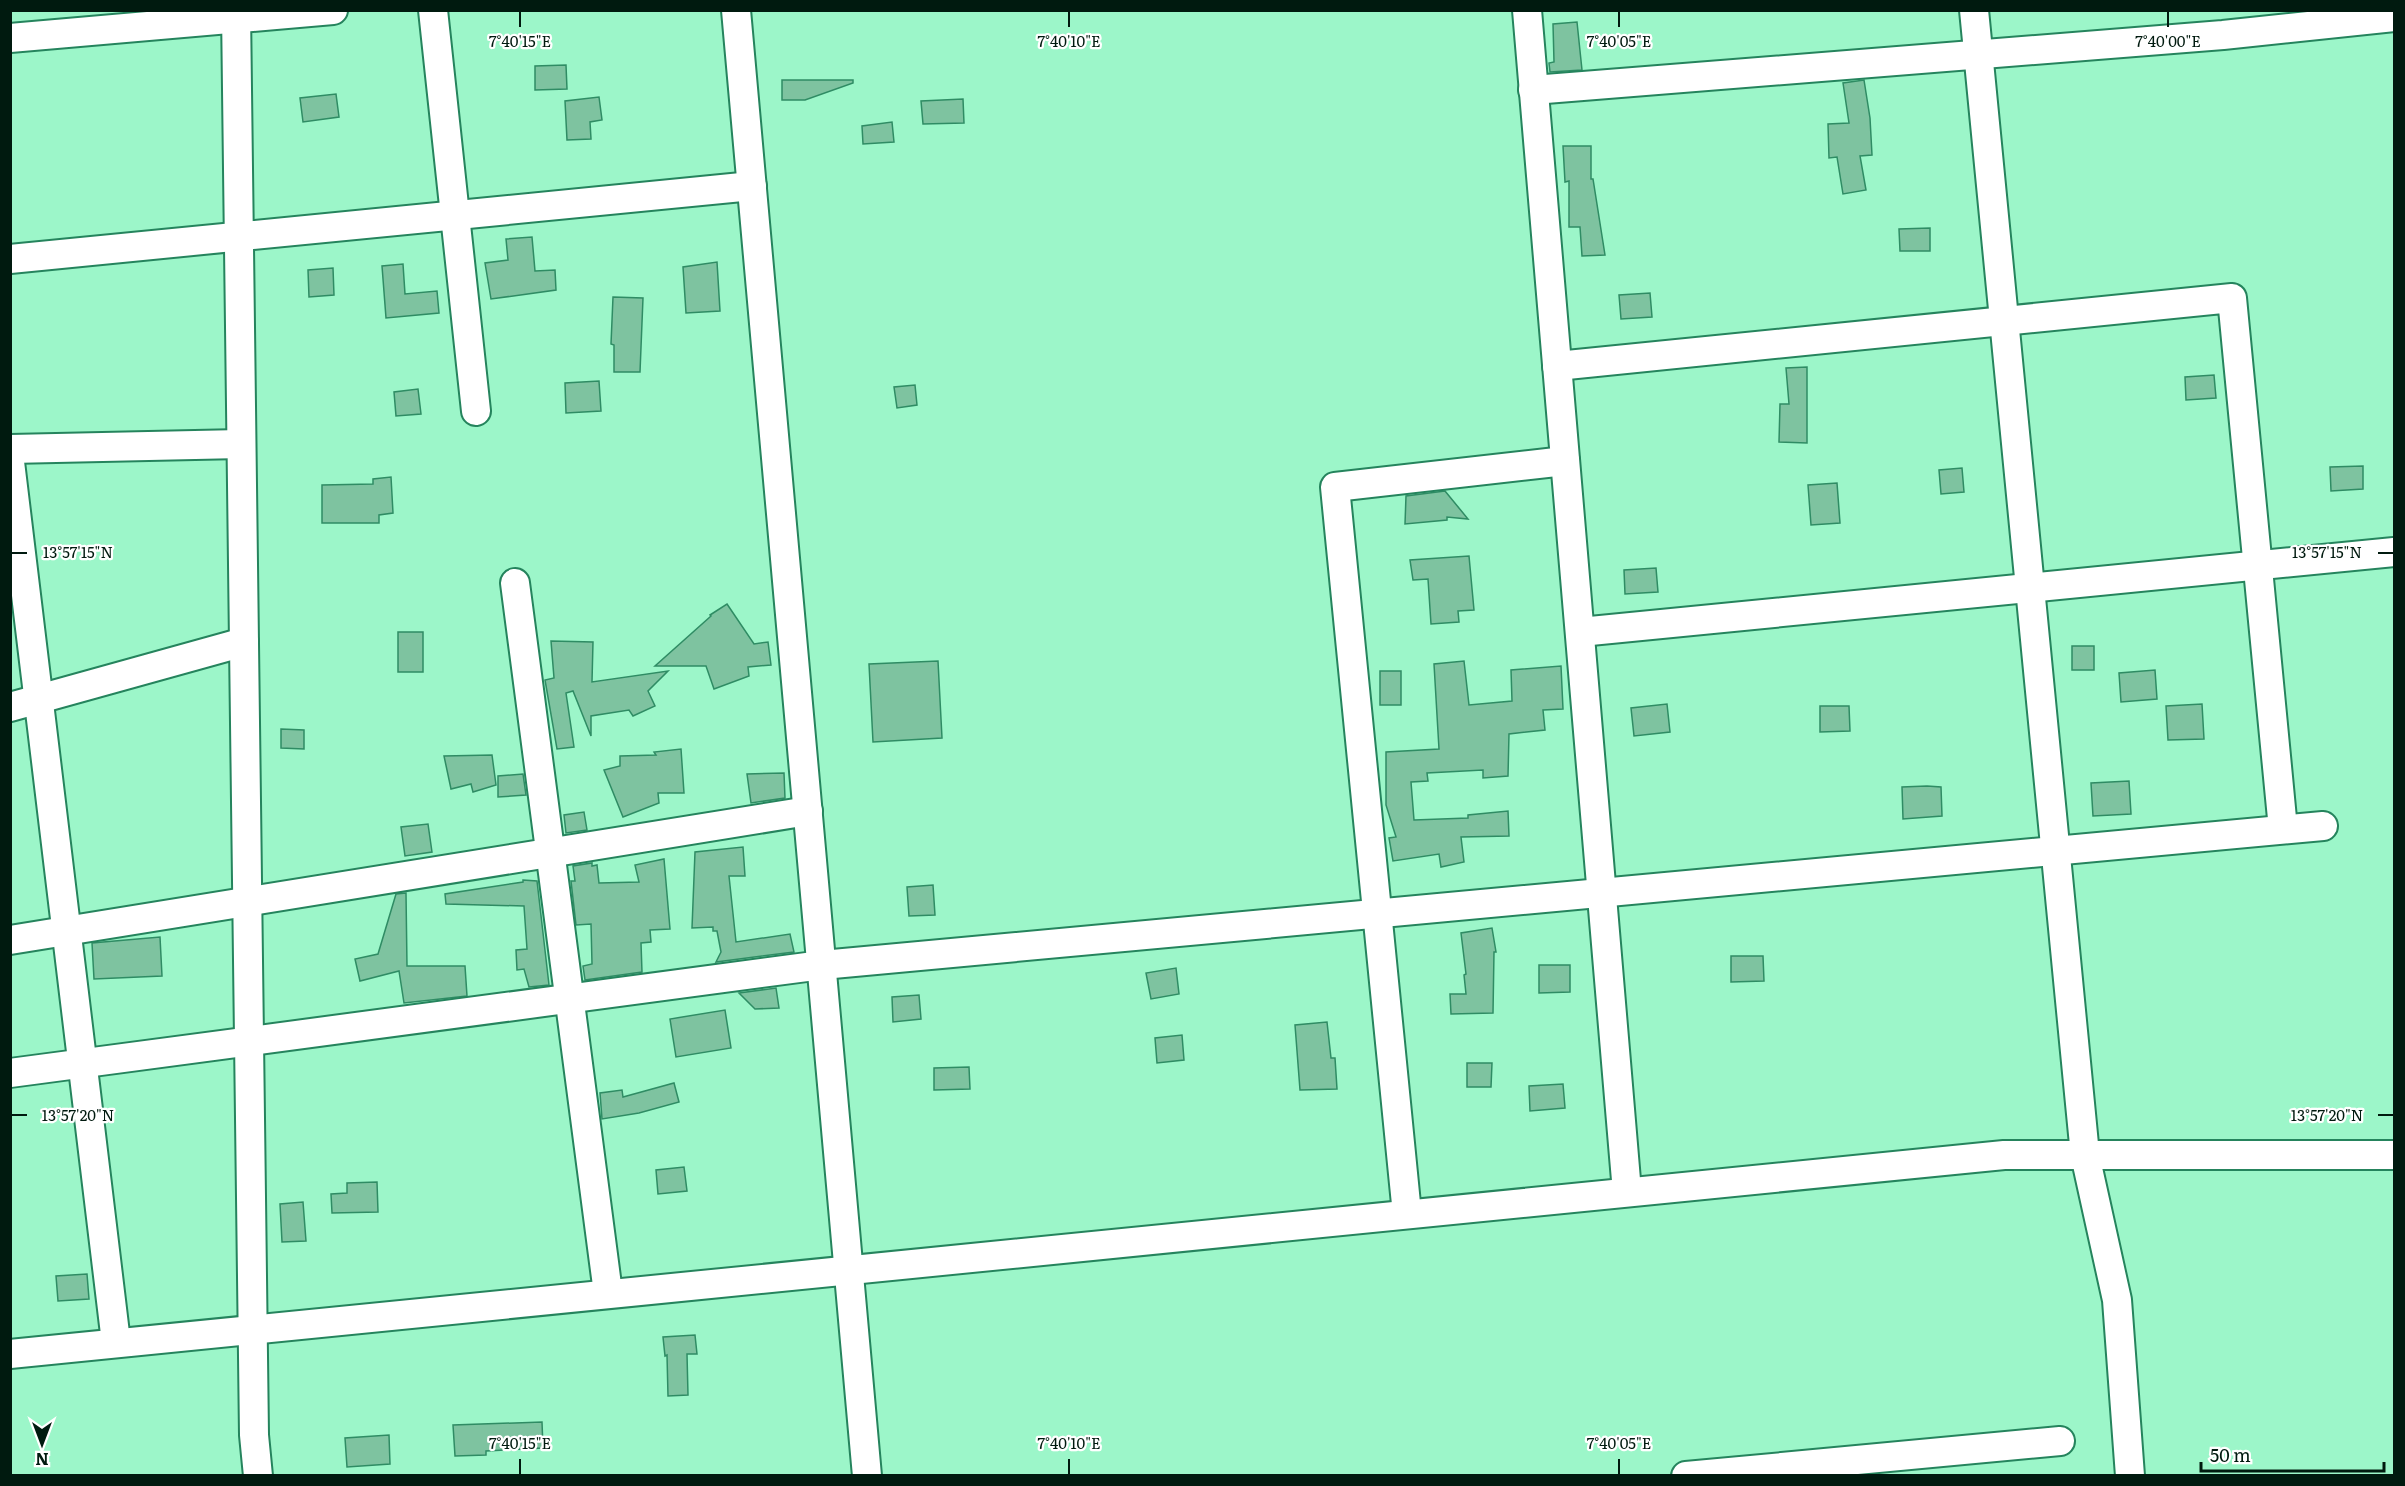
<svg xmlns="http://www.w3.org/2000/svg" width="2405" height="1486" font-family="Literata,serif">
<rect width="100%" height="100%" fill="#9cf6c9"/>
<g fill="#7ec3a0" stroke="#2f8c64" stroke-width="1.5">
<path d="M1577,22L1582,70L1550,72L1549,63L1554,62L1553,24Z"/>
<path d="M566,65L567,89L535,90V66Z"/>
<path d="M782,80H853V83L805,100H782Z"/>
<path d="M1864,80L1870,118L1872,155L1860,156L1866,190L1843,194L1837,157L1829,158L1828,124L1849,123L1843,83Z"/>
<path d="M336,94L339,117L303,122L300,98Z"/>
<path d="M599,97L602,120L590,122L591,139L567,140L565,101Z"/>
<path d="M963,99L964,123L923,124L921,101Z"/>
<path d="M892,122L894,142L863,144L862,126Z"/>
<path d="M1563,146H1591V179H1593L1605,255L1582,256L1580,227H1569V181L1565,182Z"/>
<path d="M1930,228V251H1900L1899,229Z"/>
<path d="M532,237L535,271L555,270L556,290L491,299L485,263L508,260L506,239Z"/>
<path d="M717,262L720,311L686,313L683,267Z"/>
<path d="M403,264L405,294L437,291L439,313L386,318L382,266Z"/>
<path d="M333,268L334,295L309,297L308,270Z"/>
<path d="M1650,293L1652,317L1621,319L1619,295Z"/>
<path d="M613,297L643,298L640,372H614V345L611,344Z"/>
<path d="M1807,367V443L1779,442L1780,404H1789L1786,368Z"/>
<path d="M2214,375L2216,398L2186,400L2185,377Z"/>
<path d="M599,381L601,411L566,413L565,383Z"/>
<path d="M915,385L917,405L897,408L894,387Z"/>
<path d="M418,389L421,414L396,416L394,392Z"/>
<path d="M2363,466V489L2331,491L2330,467Z"/>
<path d="M1962,468L1964,492L1941,494L1939,470Z"/>
<path d="M391,477L393,513L379,515V523H322V485L373,484V479Z"/>
<path d="M1837,483L1840,523L1811,525L1808,485Z"/>
<path d="M1445,491L1468,519L1447,517V520L1405,524L1406,496Z"/>
<path d="M1469,556L1474,610L1458,611L1459,622L1431,624L1428,579L1413,580L1410,560Z"/>
<path d="M1656,568L1658,592L1625,594L1624,570Z"/>
<path d="M727,604L754,644L768,642L771,665L748,667L749,676L714,689L706,666H655L711,616L710,615Z"/>
<rect x="398" y="632" width="25" height="40"/>
<path d="M551,641L593,642L592,682L668,671L648,691L655,706L633,716L629,710L591,716V736L573,691L566,693L574,747L557,749L545,680L554,678Z"/>
<rect x="2072" y="646" width="22" height="24"/>
<path d="M938,661L942,738L873,742L869,664Z"/>
<path d="M1464,661L1469,705L1512,701L1511,670L1561,666L1563,709L1543,710L1545,730L1509,734L1508,776L1483,778V770L1427,773L1428,781L1411,782L1414,820L1468,818V815L1508,811L1509,836L1461,837L1464,862L1441,867L1439,854L1393,861L1389,838L1396,837L1386,805V752L1439,749L1434,664Z"/>
<path d="M2155,670L2157,699L2121,702L2119,673Z"/>
<rect x="1380" y="671" width="21" height="34"/>
<path d="M1667,704L1670,732L1634,736L1631,708Z"/>
<path d="M2202,704L2204,739L2168,740L2166,706Z"/>
<path d="M1820,706H1849L1850,731L1820,732Z"/>
<path d="M281,729L304,730V749L281,748Z"/>
<path d="M681,749L684,793H658L659,803L623,817L604,770L620,766V756L656,755L654,752Z"/>
<path d="M492,755L496,785L473,792L471,784L451,789L444,756Z"/>
<path d="M784,773L785,798L751,803L747,774Z"/>
<path d="M523,774L526,795L498,797V776Z"/>
<path d="M2129,781L2131,814L2093,816L2091,783Z"/>
<path d="M1927,786L1941,787L1942,816L1903,819L1902,787Z"/>
<path d="M584,812L587,830L566,833L564,815Z"/>
<path d="M428,824L432,852L405,856L401,827Z"/>
<path d="M743,847L745,876H729L736,942L790,934L794,952L716,962L721,952L717,931H713V927L692,928L695,852Z"/>
<path d="M664,859L670,929L650,930L651,942L641,943L642,972L585,980L583,966L592,964L591,924L576,925L571,881H575L573,866L592,863V866L597,865L599,883L639,882L635,865Z"/>
<path d="M523,880L537,881L549,985L529,987L524,969L517,970L516,950L527,949L524,906L446,904L445,894L523,882Z"/>
<path d="M933,885L935,915L909,916L907,887Z"/>
<path d="M406,893L407,966H465L467,996L404,1003L399,971L360,981L355,959L378,954L396,894Z"/>
<path d="M1492,928L1496,952H1494L1493,1013L1451,1014L1450,994H1466L1464,975L1466,974L1461,933Z"/>
<path d="M160,937L162,976L94,979L92,943Z"/>
<path d="M1731,956H1763L1764,981L1731,982Z"/>
<path d="M1539,965H1570V992L1539,993Z"/>
<path d="M1176,968L1179,994L1151,999L1146,973Z"/>
<path d="M776,988L779,1008L755,1009L739,993Z"/>
<path d="M919,995L921,1019L893,1022L892,997Z"/>
<path d="M725,1010L731,1048L676,1057L670,1019Z"/>
<path d="M1327,1022L1331,1058H1335L1337,1089L1300,1090L1295,1025Z"/>
<path d="M1182,1035L1184,1060L1157,1063L1155,1038Z"/>
<path d="M1467,1063H1492L1491,1087H1467Z"/>
<path d="M969,1067L970,1089L934,1090V1068Z"/>
<path d="M674,1083L679,1102L639,1113L602,1119L600,1093L622,1090L623,1097Z"/>
<path d="M1563,1084L1565,1108L1530,1111L1529,1086Z"/>
<path d="M684,1167L687,1191L658,1194L656,1170Z"/>
<path d="M377,1182L378,1212L332,1213L331,1194L347,1193V1183Z"/>
<path d="M303,1202L306,1241L282,1242L280,1204Z"/>
<path d="M87,1274L89,1299L58,1301L56,1276Z"/>
<path d="M695,1335L697,1354H687L688,1395L668,1396L667,1355L665,1356L663,1337Z"/>
<path d="M542,1422L543,1448L486,1451V1455L455,1456L453,1425Z"/>
<path d="M389,1435L390,1464L347,1467L345,1438Z"/>
</g>
<g fill="none" stroke-linecap="round" stroke-linejoin="round">
<g stroke="#25845d" stroke-width="32">
<g id="minor">
<path d="M236,10L254,1435L258,1476"/>
<path d="M433,10L476,411"/>
<path d="M736,10L867,1476"/>
<path d="M1527,10L1627,1192"/>
<path d="M1974,10L2085,1155L2117,1300L2130,1476"/>
<path d="M10,38L333,10"/>
<path d="M1533,90L2223,35L2394,17"/>
<path d="M10,259L752,186"/>
<path d="M1557,366L2232,298L2283,829"/>
<path d="M10,449L241,444"/>
<path d="M10,462L116,1342"/>
<path d="M515,583L608,1293"/>
<path d="M1580,632L2394,552"/>
<path d="M10,707L244,642"/>
<path d="M10,940L808,811"/>
<path d="M10,1073L822,965L2323,826"/>
<path d="M1407,1214L1335,487L1565,461"/>
<path d="M10,1354L2004,1155H2394"/>
<path d="M1686,1476L2060,1441"/>
</g>
</g>
<use href="#minor" stroke="#fff" stroke-width="28"/>
</g>
<path fill="none" stroke="#001a0f" stroke-width="2" d="M520,12V27M1069,12V27M1619,12V27M2168,12V27M12,553H27M2378,553H2393M12,1115H27M2378,1115H2393M520,1459V1474M1069,1459V1474M1619,1459V1474"/>
<g font-size="15" text-anchor="middle" fill="#001a0f" stroke="#fff" stroke-width="4.5" stroke-linejoin="round" paint-order="stroke">
<text x="520" y="47">7°40'15"E</text>
<text x="1069" y="47">7°40'10"E</text>
<text x="1619" y="47">7°40'05"E</text>
<text x="2168" y="47">7°40'00"E</text>
<text x="2327" y="558">13°57'15"N</text>
<text x="78" y="558">13°57'15"N</text>
<text x="2327" y="1121">13°57'20"N</text>
<text x="78" y="1121">13°57'20"N</text>
<text x="520" y="1449">7°40'15"E</text>
<text x="1069" y="1449">7°40'10"E</text>
<text x="1619" y="1449">7°40'05"E</text>
</g>
<rect width="2405" height="1486" fill="none" stroke="#001a0f" stroke-width="24"/>
<g transform="translate(42 1444) rotate(180)" stroke="#ffffff" stroke-width="4.5" paint-order="stroke">
<path d="M0-4.5L10 22L0 15L-10 22Z" fill="#001a0f"/>
<text y="-9" font-size="16" font-weight="bold" text-anchor="middle" fill="#001a0f">N</text>
</g>
<path d="M2201 1462v9h183v-9" fill="none" stroke="#001a0f" stroke-width="3"/>
<text x="2210" y="1462" font-size="18" fill="#001a0f" stroke="#ffffff" stroke-width="4.5" paint-order="stroke">50 m</text>
</svg>
